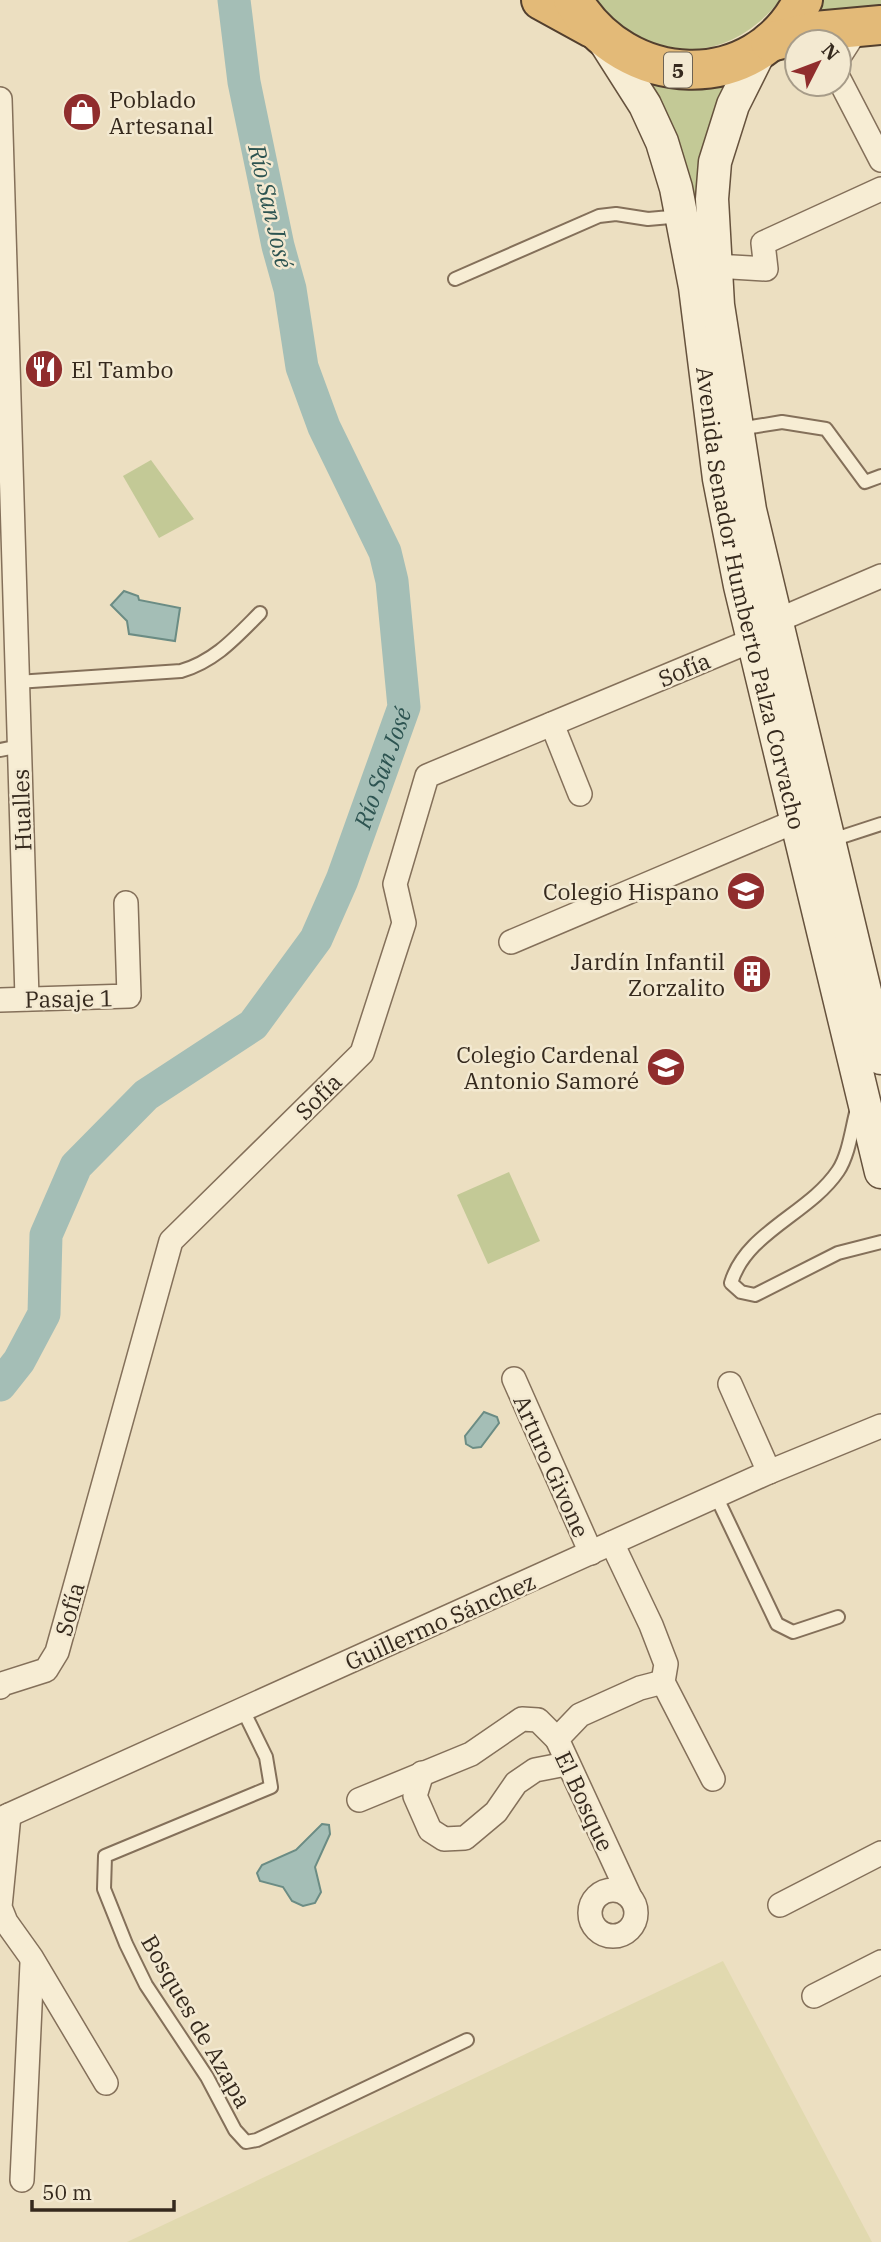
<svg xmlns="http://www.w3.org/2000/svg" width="881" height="2242" font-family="'IBM Plex Serif',serif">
<rect width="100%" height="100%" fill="#ecdfc1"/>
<path fill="#e1d9af" d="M723,1961L872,2242H127Z"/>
<g fill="#c3c996">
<path d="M595,0H780C728,66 648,66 595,0Z"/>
<path d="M824,0H881V11L815,22Z"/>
<path d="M732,76L706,148L695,205L680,155L646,77Z"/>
<path d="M151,460L194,519L159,538L123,476Z"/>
<path d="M509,1172L540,1241L488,1264L457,1195Z"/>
</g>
<g fill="#a4beb6" stroke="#6b8c84" stroke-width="2">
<path d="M124,591L138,596L139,600L180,608L175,641L129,634L127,621L111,605Z"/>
<path d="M484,1412L497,1417L499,1423L481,1447L473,1448L466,1444L465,1436Z"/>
<path d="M322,1824L329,1825L330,1834L315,1867L321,1892L315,1903L303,1906L292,1901L283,1887L260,1881L257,1873L262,1865L296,1850Z"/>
</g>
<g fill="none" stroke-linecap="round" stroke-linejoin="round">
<path stroke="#a4beb6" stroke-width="33" id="s1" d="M0,1385L19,1361L44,1314L46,1235L76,1166L146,1095L253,1025L316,939L342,880L404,707L392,581L385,552L324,427L302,367L290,289L278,246L244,82L234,0"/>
<g stroke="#84705a" stroke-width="16">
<g id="service">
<path d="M455,279L599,216L616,214L648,219L682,216"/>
<path d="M739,429L782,422L826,429L865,482L881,476"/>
<path d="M17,682L181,671C215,661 235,638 260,613"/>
<path d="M0,750L20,746"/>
<path d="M829,841L881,824"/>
<path d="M857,1109C852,1127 849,1155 838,1171C809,1214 746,1232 731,1283L741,1292L755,1295L838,1253L881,1242"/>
<path d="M716,1496L777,1624L793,1632L838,1617"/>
<path d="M243,1710L266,1757L271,1787L105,1856L104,1889L126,1944L146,1985L207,2077L235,2130L246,2142L257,2140L467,2040"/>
</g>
</g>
<g stroke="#84705a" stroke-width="26">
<g id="minor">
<path d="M839,57L859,26"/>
<path d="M839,79L881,160"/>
<path d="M0,99L27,998"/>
<path d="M715,266L766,269L763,243L881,189"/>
<path d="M776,621L881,576"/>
<path d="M552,724L580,794"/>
<path d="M511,942L796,821"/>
<path d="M0,1000L129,996L126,903"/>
<path d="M514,1379L591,1553"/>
<path d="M730,1384L769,1472"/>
<path d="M612,1543L651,1625L666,1664L663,1682L713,1779"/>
<path d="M0,1687L2,1684L46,1670L57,1652L171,1241L362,1053L404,923L395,884L427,776L753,640"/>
<path d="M422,1773L415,1796L430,1830L444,1839L465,1838L496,1812L516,1783L535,1770L566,1764"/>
<path d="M359,1800L471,1754L522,1719L538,1720L557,1739"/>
<path d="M9,1815L0,1907L6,1922L31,1957L106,2083"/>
<path d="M0,1819L769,1472L881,1426"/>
<circle cx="613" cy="1913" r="23"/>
<path d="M630,1897L557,1739L580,1715L640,1688L663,1682"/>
<path d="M780,1905L881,1853"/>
<path d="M814,1996L881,1962"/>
<path d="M22,2180L32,1963"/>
</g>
</g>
<g stroke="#66523d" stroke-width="35">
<g id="secondary">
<path id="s2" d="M603,39L645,105L662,142L676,188L695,287L719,479L740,586L881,1172"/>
<path d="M762,47L733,105L715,162L712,199L718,305L750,510L881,1058"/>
</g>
</g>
<g stroke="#523f2e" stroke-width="42">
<g id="trunk">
<path d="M541,0L592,28"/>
<path d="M573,0C625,89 754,97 803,0"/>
<path d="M770,42L815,31L881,25"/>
</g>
</g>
<use href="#service" stroke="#f7edd4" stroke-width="12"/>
<use href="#minor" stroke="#f7edd4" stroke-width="23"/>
<use href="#secondary" stroke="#f7edd4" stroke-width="32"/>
<use href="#trunk" stroke="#e3ba78" stroke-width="38"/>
</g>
<defs>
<g id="shop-disc" transform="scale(2.0125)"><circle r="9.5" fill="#902d2d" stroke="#f3e9d1"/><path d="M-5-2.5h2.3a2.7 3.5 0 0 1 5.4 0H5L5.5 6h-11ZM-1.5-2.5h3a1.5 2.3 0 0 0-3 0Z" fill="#fff"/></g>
<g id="restaurant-disc" transform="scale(2.0125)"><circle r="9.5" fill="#902d2d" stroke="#f3e9d1"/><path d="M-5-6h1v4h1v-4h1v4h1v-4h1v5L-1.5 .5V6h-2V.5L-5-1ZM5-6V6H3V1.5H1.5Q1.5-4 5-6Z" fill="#fff"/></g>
<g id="school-disc" transform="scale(2.0125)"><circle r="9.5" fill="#902d2d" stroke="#f3e9d1"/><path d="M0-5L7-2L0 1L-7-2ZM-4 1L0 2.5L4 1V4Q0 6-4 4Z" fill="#fff"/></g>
<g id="building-disc" transform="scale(2.0125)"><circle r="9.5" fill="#902d2d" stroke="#f3e9d1"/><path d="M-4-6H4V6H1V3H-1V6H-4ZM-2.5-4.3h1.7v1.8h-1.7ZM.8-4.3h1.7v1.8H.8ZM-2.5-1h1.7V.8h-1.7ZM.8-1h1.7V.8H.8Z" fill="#fff"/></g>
</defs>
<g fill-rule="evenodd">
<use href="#shop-disc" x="82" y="112"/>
<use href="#restaurant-disc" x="44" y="369"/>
<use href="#school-disc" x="746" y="891"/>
<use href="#building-disc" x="752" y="974"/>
<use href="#school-disc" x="666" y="1067"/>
</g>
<g text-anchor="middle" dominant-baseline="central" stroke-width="5" stroke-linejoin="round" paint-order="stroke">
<rect fill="#f3e9d1" stroke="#6e6353" stroke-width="2" x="664" y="52.5" width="28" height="35" rx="5"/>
<g font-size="21" font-weight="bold" fill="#35291d">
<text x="678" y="70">5</text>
</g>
<g font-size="23" fill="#35291d" stroke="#f3e9d1" text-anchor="end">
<text x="109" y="99" text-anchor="start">Poblado<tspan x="109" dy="26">Artesanal</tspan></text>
<text x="71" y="369" text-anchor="start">El Tambo</text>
<text x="719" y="891">Colegio Hispano</text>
<text x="725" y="961">Jardín Infantil<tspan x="725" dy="26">Zorzalito</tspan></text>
<text x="639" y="1054">Colegio Cardenal<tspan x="639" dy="26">Antonio Samoré</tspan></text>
</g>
<g font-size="23" fill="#35291d" stroke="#f3e9d1">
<text stroke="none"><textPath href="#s2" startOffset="584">Avenida Senador Humberto Palza Corvacho</textPath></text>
<text transform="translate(684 669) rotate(-23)">Sofía</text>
<text transform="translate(21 810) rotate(-92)">Hualles</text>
<text transform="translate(69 998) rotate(-1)">Pasaje 1</text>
<text transform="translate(318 1096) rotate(-45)">Sofía</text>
<text transform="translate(552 1466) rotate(66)">Arturo Givone</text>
<text transform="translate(69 1609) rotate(-75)">Sofía</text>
<text transform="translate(440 1621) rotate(-24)">Guillermo Sánchez</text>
<text transform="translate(585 1801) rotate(65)">El Bosque</text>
<text transform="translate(197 2021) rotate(60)">Bosques de Azapa</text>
</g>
<g font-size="24" font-style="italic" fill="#2d5451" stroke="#f3e9d1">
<text transform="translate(271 206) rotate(77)">Río San José</text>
<text stroke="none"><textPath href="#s1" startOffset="756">Río San José</textPath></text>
</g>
</g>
<g transform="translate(818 63) rotate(48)"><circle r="33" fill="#f3e9d1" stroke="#a79c89" stroke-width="2"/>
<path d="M0-5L12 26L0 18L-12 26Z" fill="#902d2d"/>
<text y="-10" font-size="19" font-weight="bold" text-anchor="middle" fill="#35291d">N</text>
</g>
<path d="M32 2200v10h142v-10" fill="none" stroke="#35291d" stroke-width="3.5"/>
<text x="42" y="2200" font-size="21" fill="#35291d" stroke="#f3e9d1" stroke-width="5" paint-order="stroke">50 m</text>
</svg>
